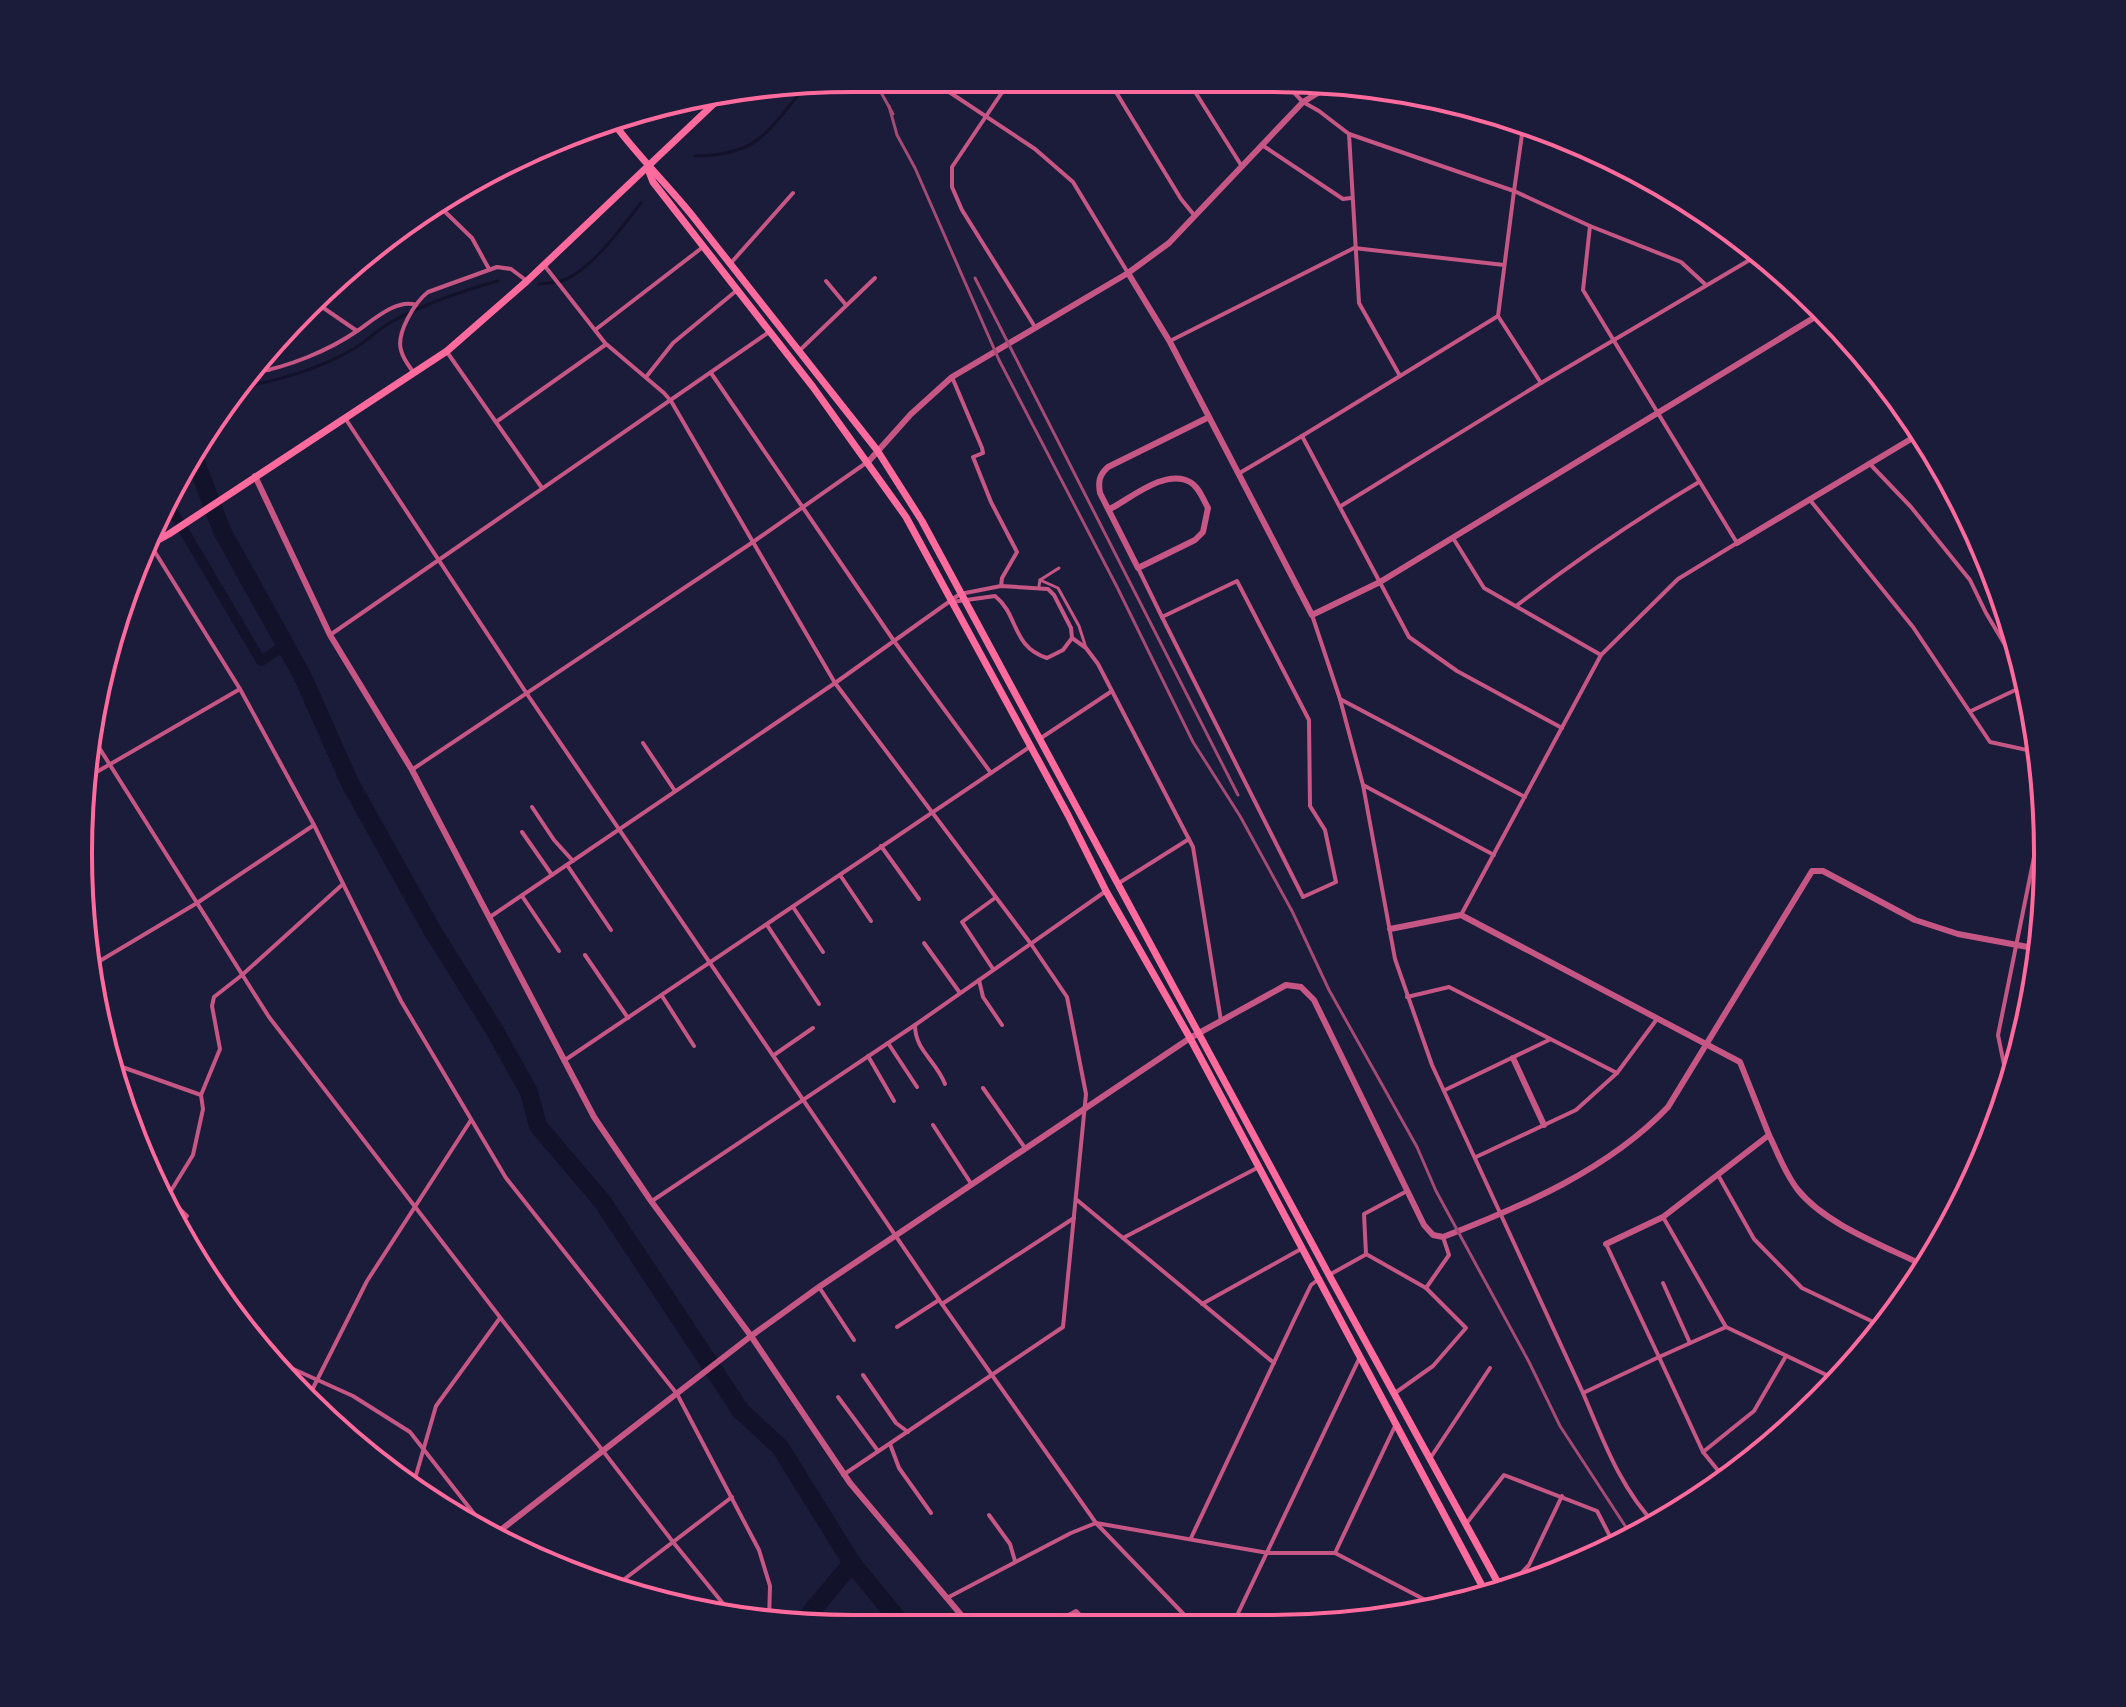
<svg xmlns="http://www.w3.org/2000/svg" width="2126" height="1707" font-family="'Roboto Condensed',sans-serif">
<rect width="100%" height="100%" fill="#1b1b3a"/>
<g fill="none" stroke-linecap="round" stroke-linejoin="round">
<g stroke="#12122b" stroke-width="3">
<path d="M695,156C763,155 766,130 808,84"/>
<path d="M539,284C546,283 557,283 564,280C592,269 623,226 641,203"/>
<path d="M242,387C280,380 325,367 358,346C370,338 381,327 393,321C426,303 462,291 498,281"/>
</g>
<path stroke="#12122b" stroke-width="10" d="M167,502L261,661L285,645"/>
<g stroke="#12122b" stroke-width="18">
<path d="M192,452L222,531L302,675L350,783L432,930L495,1031L529,1092L538,1126L602,1201L741,1411L780,1447L852,1563L906,1629"/>
<path d="M801,1624L852,1563"/>
</g>
<g stroke="#c65784" stroke-width="3">
<path d="M1040,580L1059,568"/>
<path d="M1039,586L1040,580L1058,588L1079,626L1086,648"/>
</g>
<g stroke="#c65784" stroke-width="4">
<path d="M928,78L1035,149L1073,182L1128,273"/>
<path d="M1011,79L952,167V187L962,210L1035,327"/>
<path d="M1108,79L1181,199L1194,215"/>
<path d="M1187,79L1241,165"/>
<path d="M1281,79L1303,102L1319,111L1349,134L1514,191L1498,316"/>
<path d="M1349,134L1359,303L1400,376"/>
<path d="M1262,145L1343,199L1351,198"/>
<path d="M437,204L472,238L489,269"/>
<path d="M1590,226L1681,262L1706,285"/>
<path d="M1727,230L1753,258"/>
<path d="M730,264L793,193"/>
<path d="M544,265L605,343L664,393L671,401L835,683L1031,944L1067,997L1086,1094L1063,1327L843,1475"/>
<path d="M826,281L846,305"/>
<path d="M312,300L357,331C372,321 397,298 416,305"/>
<path d="M595,330L703,247"/>
<path d="M1170,341L1354,248L1504,265"/>
<path d="M800,350L875,278"/>
<path d="M447,352L542,488"/>
<path d="M261,362L269,370"/>
<path d="M253,373C288,367 328,351 357,331"/>
<path d="M414,373C409,366 403,359 401,350C396,333 415,302 428,292L497,267L511,269L527,281"/>
<path d="M711,373L894,641L991,773"/>
<path d="M646,377L673,343L736,291"/>
<path d="M952,377L982,448L983,453L973,457L991,502L1017,552L1002,578L1001,586"/>
<path d="M345,418L527,694L942,1304L1096,1523L1197,1628"/>
<path d="M496,422L605,345"/>
<path d="M1302,436L1498,316L1541,383L1753,258L1816,317"/>
<path d="M1869,463L1911,507L1970,580L1986,613L2023,675"/>
<path d="M1238,474L1302,436L1409,637L1457,671L1562,728"/>
<path d="M1810,500L1913,627L1990,742L2041,753"/>
<path d="M1341,506L1541,383"/>
<path d="M1453,538L1484,588L1601,655"/>
<path d="M150,544L240,689L314,825L401,1001L506,1178L677,1394L759,1550L770,1586L769,1621"/>
<path d="M1138,568L1162,617"/>
<path d="M1237,581L1309,720L1310,806L1325,830L1336,882L1303,897L1162,617Z"/>
<path d="M952,602L995,596C1019,615 1011,646 1047,658L1063,650L1072,638"/>
<path d="M1516,606C1575,561 1635,520 1699,482"/>
<path d="M1312,615L1340,699L1363,785L1395,959L1432,1065L1583,1393L1659,1357L1703,1452L1725,1479"/>
<path d="M330,635L769,332"/>
<path d="M1340,699L1525,797"/>
<path d="M1971,711L2026,685"/>
<path d="M93,738L269,1017L673,1542L734,1617"/>
<path d="M1041,738L1112,691"/>
<path d="M643,743L675,791"/>
<path d="M413,769L753,542L866,463"/>
<path d="M88,777L240,689"/>
<path d="M1363,785L1494,855"/>
<path d="M532,807L554,840L573,861"/>
<path d="M522,832L552,875"/>
<path d="M881,846L919,899"/>
<path d="M567,865L611,930"/>
<path d="M840,875L871,921"/>
<path d="M1119,883L1189,839"/>
<path d="M522,896L559,951"/>
<path d="M793,907L823,952"/>
<path d="M1461,915L1601,655L1678,579L1737,543L1583,290L1590,226L1514,191L1524,120"/>
<path d="M490,917L835,683L960,594L1001,586L1048,589L1054,595L1071,628L1072,638L1086,648L1098,664L1193,847L1221,1021"/>
<path d="M767,925L819,1004"/>
<path d="M924,943L960,993"/>
<path d="M585,955L628,1018"/>
<path d="M93,965L197,903L314,825"/>
<path d="M993,969L962,922L995,898"/>
<path d="M979,980L983,997L1002,1025"/>
<path d="M662,996L694,1046"/>
<path d="M1407,997L1449,987L1617,1073"/>
<path d="M915,1025C915,1051 936,1060 945,1084"/>
<path d="M888,1043L917,1087"/>
<path d="M774,1055L813,1028"/>
<path d="M868,1056L894,1101"/>
<path d="M565,1060L1031,746"/>
<path d="M108,1062L201,1095"/>
<path d="M983,1088L1025,1148"/>
<path d="M2009,1089L1998,1035L2043,813"/>
<path d="M1445,1090L1549,1040"/>
<path d="M933,1125L972,1185"/>
<path d="M1476,1157L1576,1110L1617,1073L1657,1019"/>
<path d="M1718,1175L1754,1239L1802,1288L1886,1328"/>
<path d="M1407,1191L1364,1214L1366,1254L1426,1288L1449,1255L1443,1237"/>
<path d="M1077,1200L1274,1363"/>
<path d="M652,1201L915,1025L1106,891"/>
<path d="M1663,1217L1726,1327L1837,1380"/>
<path d="M176,1227L187,1216L169,1199V1194L193,1155L203,1109L201,1095L220,1049L212,1006L214,997L242,975L343,884"/>
<path d="M1123,1238L1257,1168"/>
<path d="M1606,1244L1659,1357L1726,1327"/>
<path d="M1329,1275L1365,1255"/>
<path d="M1663,1283L1690,1343"/>
<path d="M819,1287L854,1340"/>
<path d="M942,1304L1074,1218"/>
<path d="M1202,1304L1301,1249"/>
<path d="M241,1323L291,1368L353,1396L410,1432L490,1534"/>
<path d="M897,1327L939,1300"/>
<path d="M863,1375L896,1423L908,1432"/>
<path d="M1395,1393L1433,1366L1466,1328L1426,1288"/>
<path d="M1583,1393C1603,1440 1621,1490 1657,1526"/>
<path d="M838,1397L878,1451"/>
<path d="M308,1398L367,1281L471,1120"/>
<path d="M890,1444L899,1468L931,1513"/>
<path d="M1703,1452L1754,1411L1786,1356"/>
<path d="M1431,1457L1490,1368"/>
<path d="M412,1489L436,1406L500,1318"/>
<path d="M989,1515L1010,1544L1015,1561"/>
<path d="M1466,1524L1504,1475L1597,1511L1615,1546"/>
<path d="M1191,1538L1295,1318L1311,1285L1319,1279"/>
<path d="M1335,1553L1396,1424"/>
<path d="M614,1587L732,1497"/>
<path d="M1504,1591L1529,1565L1562,1496"/>
<path d="M947,1598L1071,1533L1096,1523L1268,1553H1335L1435,1605"/>
<path d="M826,1626L833,1625L835,1627"/>
<path d="M1045,1628L1076,1611L1093,1628"/>
<path d="M1231,1628L1359,1359"/>
</g>
<g stroke="#c65784" stroke-width="6">
<path d="M1128,273L1170,342L1312,615L1380,582L1825,311"/>
<path d="M868,462L911,414L952,377L1128,273L1169,243L1303,102L1336,82"/>
<path d="M255,476L330,635L412,770L594,1117L651,1201L751,1336L850,1483L973,1629"/>
<path d="M1110,509C1131,498 1166,468 1190,482C1199,487 1203,499 1208,508L1203,532L1195,540L1138,568L1100,493C1098,482 1099,475 1108,467L1207,418"/>
<path d="M1737,543L1921,433"/>
<path d="M1390,929L1461,915L1740,1062L1769,1135L1663,1217L1606,1244"/>
<path d="M1513,1058L1544,1125"/>
<path d="M1769,1135C1778,1153 1785,1174 1798,1190C1826,1225 1885,1246 1925,1266"/>
<path d="M493,1536L751,1336L819,1287L1190,1038L1286,985L1301,987L1314,1000L1424,1225L1433,1235L1443,1237C1523,1206 1608,1170 1668,1107L1812,871H1823L1915,920L1958,934L2039,949"/>
</g>
<g stroke="#ff6b9d" stroke-width="7">
<path d="M612,121C636,154 665,182 691,214L877,450L922,521L1329,1275L1503,1592"/>
<path d="M648,169L653,182L813,387L906,517L1068,815L1106,891L1190,1038L1487,1595"/>
<path d="M149,545L169,534L447,351L527,281L723,95"/>
</g>
<g stroke="#a44b75" stroke-width="3">
<path d="M873,78L893,114"/>
<path d="M889,106L897,135L915,168L999,360L1117,587L1193,742L1240,816L1292,911L1329,990L1417,1147L1436,1191L1529,1362L1560,1426L1633,1538"/>
<path d="M975,278L1238,795"/>
</g>
</g>
<path d="M0 0H2126V1707H0ZM853 92H1273A761 761 0 0 1 2034 853V854A761 761 0 0 1 1273 1615H853A761 761 0 0 1 92 854V853A761 761 0 0 1 853 92Z" fill="#1b1b3a" fill-rule="evenodd"/>
<path fill="none" stroke="#ff6b9d" stroke-width="4" d="M853 92H1273A761 761 0 0 1 2034 853V854A761 761 0 0 1 1273 1615H853A761 761 0 0 1 92 854V853A761 761 0 0 1 853 92Z"/>
</svg>
